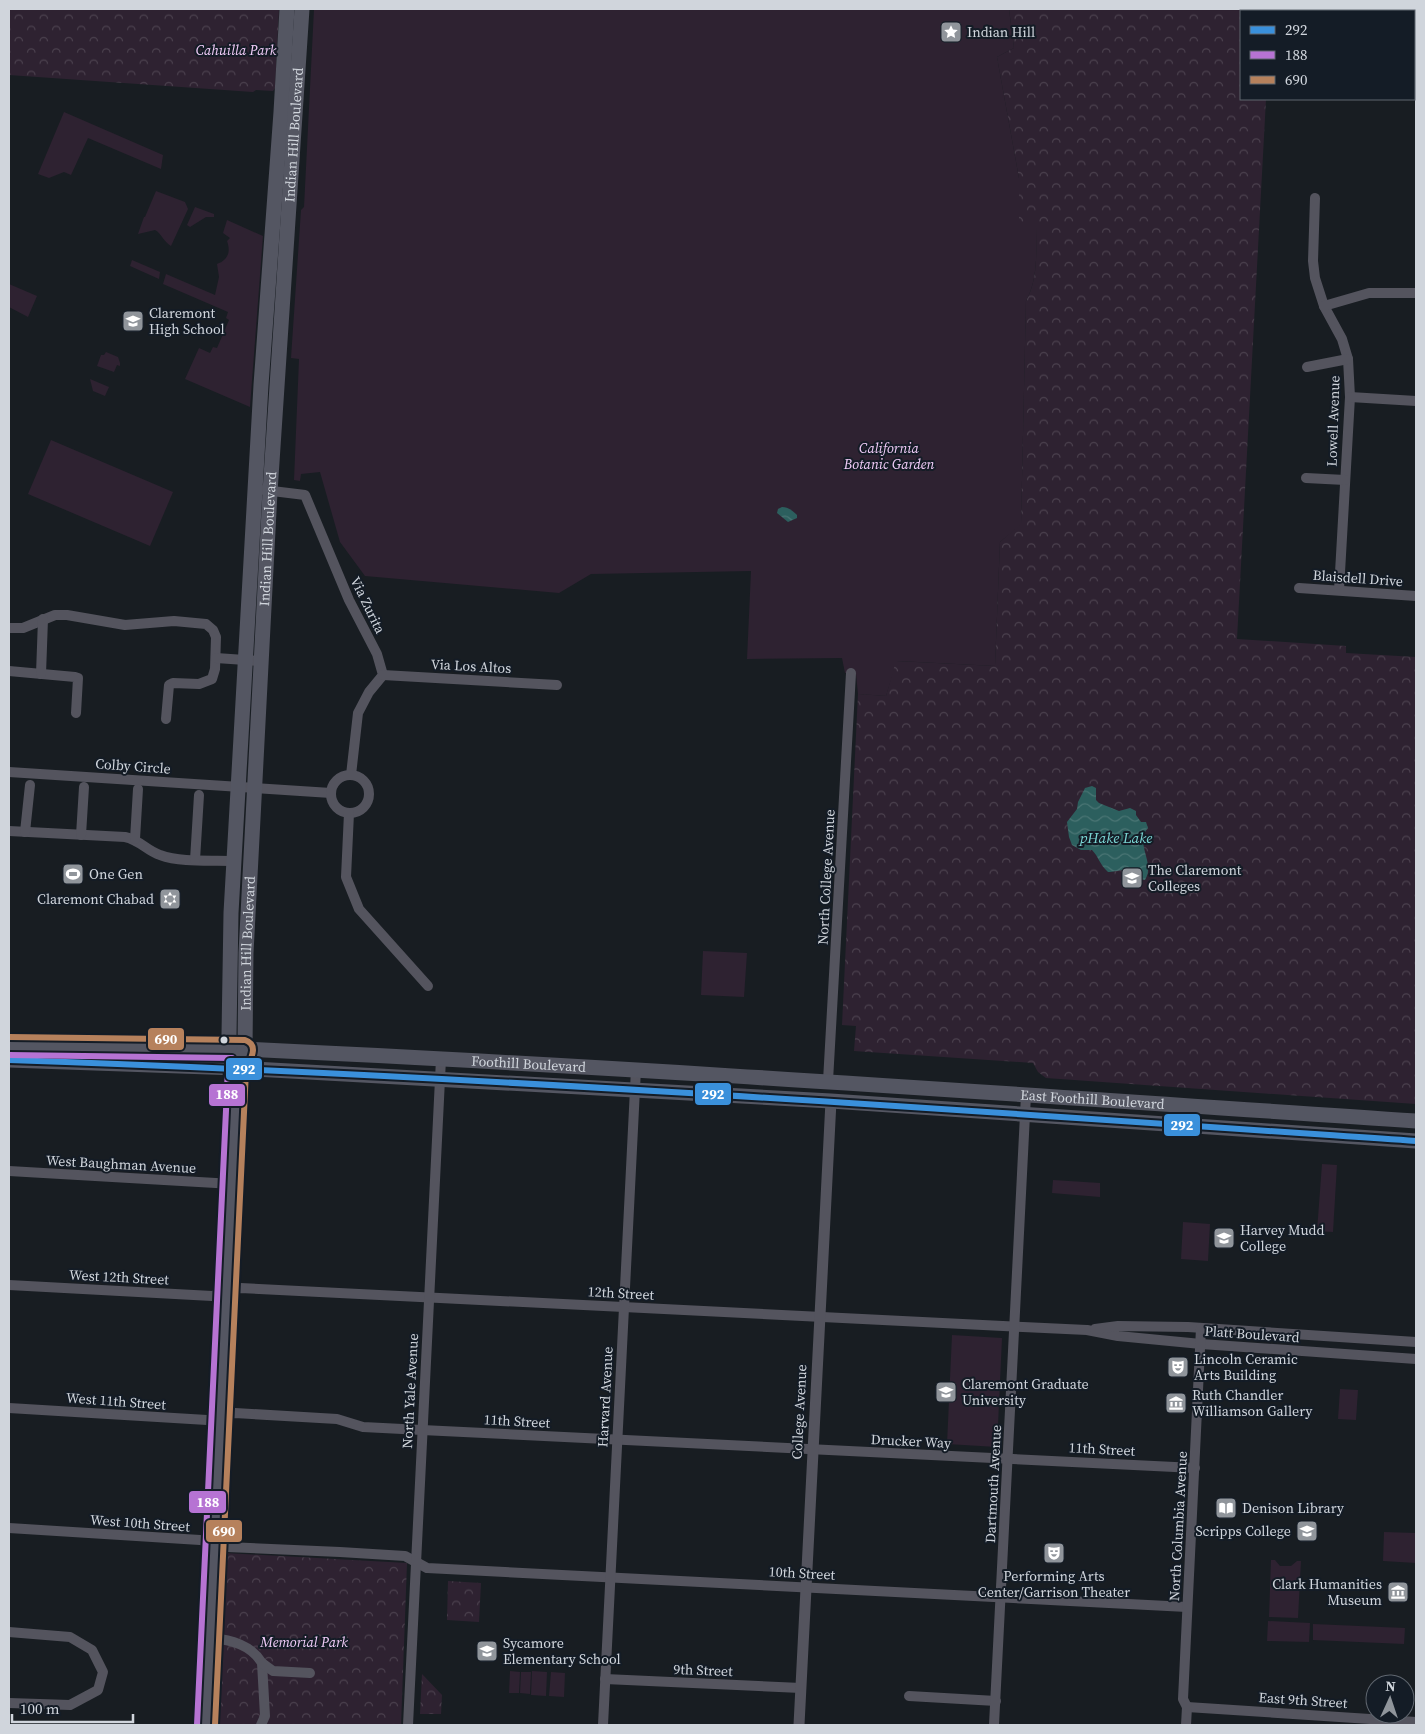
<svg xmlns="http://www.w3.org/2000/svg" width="1425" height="1734" font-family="'Source Serif 4',serif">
<defs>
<pattern id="park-crowns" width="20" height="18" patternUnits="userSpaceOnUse" patternTransform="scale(1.25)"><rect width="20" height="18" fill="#2e2231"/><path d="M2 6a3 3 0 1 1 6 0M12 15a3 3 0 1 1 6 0" fill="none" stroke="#4b414e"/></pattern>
<pattern id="water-waves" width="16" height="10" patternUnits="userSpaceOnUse" patternTransform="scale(1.25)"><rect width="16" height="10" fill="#2c5f5e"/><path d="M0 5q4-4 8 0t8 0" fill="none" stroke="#4a7574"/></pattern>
</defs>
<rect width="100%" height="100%" fill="#181d22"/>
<g fill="#2e2231">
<path d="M314,9H1009L1014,48L997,57L1019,178V222H1036C1036,248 1039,278 1026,301L1021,525L1000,542L995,666L897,661L886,696L858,694L856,674L845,673L842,658L747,659L751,571L591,574L559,593L365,576L340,542L320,472L301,474L300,481L294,480L299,359L291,358L301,210L304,207Z"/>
<path d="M64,112L163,155L161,169L88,138L71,175L64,172L49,178L38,174Z"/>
<path d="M156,191L185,202L188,209L171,246C163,241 161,233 155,230L138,234L144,217H145Z"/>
<path d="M195,207L214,214V217H206L190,227L187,225Z"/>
<path d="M227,220L263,236L250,407L185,379L199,348L210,353L213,347L217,348L229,320L226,318L228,312L163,284L166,274L215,295L219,277L217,264C228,260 231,252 227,241L230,238L223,233Z"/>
<path d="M132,260L160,272L159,279L130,266Z"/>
<path d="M9,284L37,296L28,317L9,307Z"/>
<path d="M106,352L118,357L120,363V366L117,365L114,372L97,366L101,355H104Z"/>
<path d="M90,379L109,387L105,396L93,391Z"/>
<path d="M51,440L173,492L150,546L28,494Z"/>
<path d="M703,951L747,953L744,997L701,995Z"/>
<path d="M1322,1164L1337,1165L1333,1232L1317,1231Z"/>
<path d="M1053,1180L1100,1183V1197L1052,1193Z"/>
<path d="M1183,1222L1210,1224L1208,1261L1181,1259Z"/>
<path d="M952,1335L1002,1338L997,1447L947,1444Z"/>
<path d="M1340,1389L1358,1390L1356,1420L1338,1419Z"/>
<path d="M1384,1532L1416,1533V1563L1383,1561Z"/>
<path d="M1271,1560H1275L1280,1566H1291L1297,1561H1301L1298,1618L1269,1617Z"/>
<path d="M1268,1621L1310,1623L1309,1642L1267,1641Z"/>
<path d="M1313,1624L1405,1628L1404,1644L1313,1640Z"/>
<path d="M510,1671L520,1672L519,1693H509Z"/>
<path d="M532,1671L547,1672L546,1696L531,1695Z"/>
<path d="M521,1672H531L530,1694L520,1693Z"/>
<path d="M551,1672L565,1673L564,1697L549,1696Z"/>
</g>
<g fill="url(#park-crowns)">
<path d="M9,9H279L275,88L273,91L256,90L253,92L9,75Z"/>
<path d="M1009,9H1271V11H1241V99H1266L1237,639L1346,646V653L1416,657V1104L1046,1078L1038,1072L1033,1063L854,1051L856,1026L842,1025L858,694L886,696L896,661L995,666L1000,542L1021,524L1026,301C1039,278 1036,248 1036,223L1019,222V178L997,57L1014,48Z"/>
<path d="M225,1553L407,1563L401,1725H215Z"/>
<path d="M448,1581L481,1583L479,1622L447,1620Z"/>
<path d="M422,1674L442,1695L441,1714H420Z"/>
</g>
<g fill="url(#water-waves)">
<path d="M782,507C788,507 793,511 797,515V518L788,522L777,513L778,509Z"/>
<path d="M1092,786L1096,788V800L1099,803L1119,811L1130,808L1136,811V815L1141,822H1146L1148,828C1134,843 1156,863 1145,880C1137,879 1136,875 1130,871C1125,868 1114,872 1108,872C1099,864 1099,857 1092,850H1081L1072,845L1069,837L1067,822L1077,809L1078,802L1085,788Z"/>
</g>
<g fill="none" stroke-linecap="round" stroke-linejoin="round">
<g stroke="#54545e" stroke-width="10">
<path d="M1315,198L1313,261L1315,278L1324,306L1342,339L1348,359L1350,397L1339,590"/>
<path d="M1324,306L1369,293H1416"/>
<path d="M1307,367L1348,359"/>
<path d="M1350,397L1416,401"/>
<path d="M1306,478L1345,480"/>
<path d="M264,490L305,495L349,600L377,654L383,675L369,692L358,713L351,775"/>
<path d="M1299,588L1416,596"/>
<path d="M9,628H23L55,615H67L125,625L174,621L206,624L213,630L216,637L215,669L212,679L199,684L173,683L169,685L166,719"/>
<path d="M216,658L261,661"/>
<path d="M9,671L75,677L78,678L76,713"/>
<path d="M41,674L43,619"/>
<path d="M383,675L557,685"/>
<path d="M9,772L331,793"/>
<circle cx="350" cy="794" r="19"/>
<path d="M349,813L346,877L359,909L428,986"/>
<path d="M9,831L125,837C140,840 147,851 160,855C182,863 210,860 234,861"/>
<path d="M25,832L30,785"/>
<path d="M81,835L84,787"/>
<path d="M135,839L138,789"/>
<path d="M195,860L199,795"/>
<path d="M828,1081L851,673"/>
<path d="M9,1171L233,1184"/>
<path d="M9,1285L212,1296L240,1288L1023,1327L1087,1330L1118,1336L1201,1344L1416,1359"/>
<path d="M1095,1329L1118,1326L1188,1327L1416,1342"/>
<path d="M9,1408L207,1420L235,1413L337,1419L363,1427L422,1430L1195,1468"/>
<path d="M9,1528L200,1540L227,1547L340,1552L405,1556L427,1568L1187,1607"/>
<path d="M9,1632L70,1637L92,1650L103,1672L98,1690L70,1705L9,1703"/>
<path d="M211,1638C232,1640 251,1645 262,1663L265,1716L261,1725"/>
<path d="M262,1663L273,1671L310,1673"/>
<path d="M605,1679L801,1688"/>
<path d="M909,1696L996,1701"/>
<path d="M1187,1707L1416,1722"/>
<path d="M408,1725L441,1059"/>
<path d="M603,1725L636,1069"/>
<path d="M994,1725L1026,1095"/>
<path d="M1186,1725L1187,1707L1183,1699L1201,1328"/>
</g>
<path stroke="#54545e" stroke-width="11" d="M799,1725L831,1101"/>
<g stroke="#545662" stroke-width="15">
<path id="s1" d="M9,1046C87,1048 165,1046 242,1049C634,1067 1025,1095 1416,1121"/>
<path d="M232,1057L229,1049V1035L231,913L261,385L281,112L287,9"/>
<path d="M9,1060L237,1068L831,1101L1416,1141"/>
<path id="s2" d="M206,1725L212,1575L231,1219L237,1068L245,1049L246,953L270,492L302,9"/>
</g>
<g stroke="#141c26" stroke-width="10">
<path id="bus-1" d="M9,1060C479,1076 947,1109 1416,1141"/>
</g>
<g stroke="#141c26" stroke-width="10">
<path id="bus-2" d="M9,1055L232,1058L228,1068L197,1725"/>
</g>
<g stroke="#141c26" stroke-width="10">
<path id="bus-3" d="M9,1037L245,1040C260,1045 250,1060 246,1070L215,1725"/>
</g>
<use href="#bus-1" stroke="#3a90db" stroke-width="6"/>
<use href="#bus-2" stroke="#b673d3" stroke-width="6"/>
<use href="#bus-3" stroke="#b6815c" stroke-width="6"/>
</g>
<defs>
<g id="sight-square" transform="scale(1.125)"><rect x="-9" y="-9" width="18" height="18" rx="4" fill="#90959b" stroke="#141c26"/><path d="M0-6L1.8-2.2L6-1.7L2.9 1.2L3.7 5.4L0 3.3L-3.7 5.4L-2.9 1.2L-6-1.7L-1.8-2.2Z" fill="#fff"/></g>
<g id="school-square" transform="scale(1.125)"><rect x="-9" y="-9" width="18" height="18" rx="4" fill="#90959b" stroke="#141c26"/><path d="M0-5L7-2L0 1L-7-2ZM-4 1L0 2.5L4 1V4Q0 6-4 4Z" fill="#fff"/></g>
<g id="stadium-square" transform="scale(1.125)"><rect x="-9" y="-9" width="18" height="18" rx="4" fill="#90959b" stroke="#141c26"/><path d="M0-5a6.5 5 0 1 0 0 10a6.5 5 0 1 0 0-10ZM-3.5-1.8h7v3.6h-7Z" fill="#fff"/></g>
<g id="university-square" transform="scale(1.125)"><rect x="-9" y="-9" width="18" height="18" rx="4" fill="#90959b" stroke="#141c26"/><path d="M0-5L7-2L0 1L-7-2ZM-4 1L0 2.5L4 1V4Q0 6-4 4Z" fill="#fff"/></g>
<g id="synagogue-square" transform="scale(1.125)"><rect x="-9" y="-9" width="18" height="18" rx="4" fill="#90959b" stroke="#141c26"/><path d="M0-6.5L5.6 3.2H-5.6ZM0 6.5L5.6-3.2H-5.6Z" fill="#fff"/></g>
<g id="theatre-square" transform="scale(1.125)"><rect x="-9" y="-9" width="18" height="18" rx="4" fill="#90959b" stroke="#141c26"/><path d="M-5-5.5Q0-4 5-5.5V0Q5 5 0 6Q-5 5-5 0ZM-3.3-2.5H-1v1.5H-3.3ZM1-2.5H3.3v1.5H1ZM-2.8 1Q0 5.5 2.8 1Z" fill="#fff"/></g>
<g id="museum-square" transform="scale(1.125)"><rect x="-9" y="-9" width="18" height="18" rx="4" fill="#90959b" stroke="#141c26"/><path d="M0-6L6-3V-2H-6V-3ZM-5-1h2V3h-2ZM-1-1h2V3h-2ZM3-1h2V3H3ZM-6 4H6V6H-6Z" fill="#fff"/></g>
<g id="library-square" transform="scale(1.125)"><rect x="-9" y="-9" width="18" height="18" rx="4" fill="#90959b" stroke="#141c26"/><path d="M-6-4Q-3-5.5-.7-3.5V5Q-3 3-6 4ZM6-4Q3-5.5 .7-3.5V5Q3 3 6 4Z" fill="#fff"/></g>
</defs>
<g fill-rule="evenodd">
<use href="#sight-square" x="951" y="32"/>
<use href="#school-square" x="133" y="321"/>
<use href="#stadium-square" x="73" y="874"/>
<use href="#university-square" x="1132" y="878"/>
<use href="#synagogue-square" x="170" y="899"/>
<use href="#university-square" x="1224" y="1238"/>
<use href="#theatre-square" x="1178" y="1367"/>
<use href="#university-square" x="946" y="1392"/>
<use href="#museum-square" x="1176" y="1403"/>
<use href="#library-square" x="1226" y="1508"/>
<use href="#university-square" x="1307" y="1531"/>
<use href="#theatre-square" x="1054" y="1553"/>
<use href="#museum-square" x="1398" y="1592"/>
<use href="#school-square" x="487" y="1651"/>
</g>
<circle fill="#d0d5dc" stroke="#141c26" stroke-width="2" cx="224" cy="1040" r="4.5"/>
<g text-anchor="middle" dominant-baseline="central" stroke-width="4" stroke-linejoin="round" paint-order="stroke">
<g font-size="14" fill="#d0d5dc" stroke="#141c26" text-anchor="start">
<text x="967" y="32">Indian Hill</text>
<text x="149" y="313">Claremont<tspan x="149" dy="16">High School</tspan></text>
<text x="1148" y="870">The Claremont<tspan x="1148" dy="16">Colleges</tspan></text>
<text x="89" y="874">One Gen</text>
<text x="154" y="899" text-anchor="end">Claremont Chabad</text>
<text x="1240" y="1230">Harvey Mudd<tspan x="1240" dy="16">College</tspan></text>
<text x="1194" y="1359">Lincoln Ceramic<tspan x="1194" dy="16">Arts Building</tspan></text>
<text x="962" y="1384">Claremont Graduate<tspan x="962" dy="16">University</tspan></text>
<text x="1192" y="1395">Ruth Chandler<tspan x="1192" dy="16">Williamson Gallery</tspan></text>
<text x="1242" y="1508">Denison Library</text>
<text x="1291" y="1531" text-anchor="end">Scripps College</text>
<text x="1054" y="1576" text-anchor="middle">Performing Arts<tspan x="1054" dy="16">Center/Garrison Theater</tspan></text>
<text x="1382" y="1584" text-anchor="end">Clark Humanities<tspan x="1382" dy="16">Museum</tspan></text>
<text x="503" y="1643">Sycamore<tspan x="503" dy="16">Elementary School</tspan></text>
</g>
<g font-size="14" font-style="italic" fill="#f2cdf9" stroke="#141c26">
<text x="236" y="50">Cahuilla Park</text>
<text x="889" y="448">California<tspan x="889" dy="16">Botanic Garden</tspan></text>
<text x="304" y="1642">Memorial Park</text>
</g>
<g font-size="14" fill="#d0d5dc" stroke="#141c26">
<text stroke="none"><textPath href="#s2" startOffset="1594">Indian Hill Boulevard</textPath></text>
<text transform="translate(1333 421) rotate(-88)">Lowell Avenue</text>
<text stroke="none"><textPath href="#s2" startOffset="1189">Indian Hill Boulevard</textPath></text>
<text transform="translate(1358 578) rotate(4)">Blaisdell Drive</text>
<text transform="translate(368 605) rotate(64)">Via Zurita</text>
<text transform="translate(471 666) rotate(3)">Via Los Altos</text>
<text transform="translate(133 766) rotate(4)">Colby Circle</text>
<text transform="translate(826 877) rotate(-87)">North College Avenue</text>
<text stroke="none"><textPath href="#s2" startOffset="784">Indian Hill Boulevard</textPath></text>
<text stroke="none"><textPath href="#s1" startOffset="520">Foothill Boulevard</textPath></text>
<text stroke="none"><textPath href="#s1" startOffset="1085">East Foothill Boulevard</textPath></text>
<text transform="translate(121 1164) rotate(3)">West Baughman Avenue</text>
<text transform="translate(119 1277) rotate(3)">West 12th Street</text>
<text transform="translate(621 1293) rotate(3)">12th Street</text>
<text transform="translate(1252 1334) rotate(4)">Platt Boulevard</text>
<text transform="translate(410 1391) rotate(-87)">North Yale Avenue</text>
<text transform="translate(605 1397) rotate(-87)">Harvard Avenue</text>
<text transform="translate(116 1401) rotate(4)">West 11th Street</text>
<text transform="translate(799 1412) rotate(-87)">College Avenue</text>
<text transform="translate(517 1421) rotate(3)">11th Street</text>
<text transform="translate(911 1441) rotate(3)">Drucker Way</text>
<text transform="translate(1102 1449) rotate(3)">11th Street</text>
<text transform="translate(993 1484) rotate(-87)">Dartmouth Avenue</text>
<text transform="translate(140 1523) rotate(4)">West 10th Street</text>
<text transform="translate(1178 1526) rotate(-87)">North Columbia Avenue</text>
<text transform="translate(802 1573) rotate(3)">10th Street</text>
<text transform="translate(703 1670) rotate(2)">9th Street</text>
<text transform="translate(1303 1700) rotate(4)">East 9th Street</text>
</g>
<g font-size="15" font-style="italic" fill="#7bd7d5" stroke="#141c26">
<text x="1116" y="837">pHake Lake</text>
</g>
</g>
<g stroke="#141c26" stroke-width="2">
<rect x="147" y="1027" width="38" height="24" rx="5" fill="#b6815c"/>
<rect x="225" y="1057" width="38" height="24" rx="5" fill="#3a90db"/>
<rect x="694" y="1082" width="38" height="24" rx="5" fill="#3a90db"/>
<rect x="208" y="1083" width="38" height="24" rx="5" fill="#b673d3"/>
<rect x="1163" y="1113" width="38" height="24" rx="5" fill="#3a90db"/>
<rect x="188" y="1490" width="39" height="24" rx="5" fill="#b673d3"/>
<rect x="205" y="1519" width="38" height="24" rx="5" fill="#b6815c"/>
</g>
<g font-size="14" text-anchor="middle" font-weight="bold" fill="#fff">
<text x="166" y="1044">690</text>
<text x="244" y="1074">292</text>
<text x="713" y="1099">292</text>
<text x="227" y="1099">188</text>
<text x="1182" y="1130">292</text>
<text x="208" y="1507">188</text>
<text x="224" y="1536">690</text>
</g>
<rect width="1425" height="1734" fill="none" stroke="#d0d5dc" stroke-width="20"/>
<rect x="1240" y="10" width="175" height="90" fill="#141c26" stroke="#5f666f"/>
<rect x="1250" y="26" width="25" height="8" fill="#3a90db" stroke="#5f666f"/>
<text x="1285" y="35" font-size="15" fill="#d0d5dc">292</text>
<rect x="1250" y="51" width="25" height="8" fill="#b673d3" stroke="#5f666f"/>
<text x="1285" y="60" font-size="15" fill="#d0d5dc">188</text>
<rect x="1250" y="76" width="25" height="8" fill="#b6815c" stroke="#5f666f"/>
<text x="1285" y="85" font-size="15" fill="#d0d5dc">690</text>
<g transform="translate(1390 1699) rotate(3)"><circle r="24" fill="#141c26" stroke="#5f666f"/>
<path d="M0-4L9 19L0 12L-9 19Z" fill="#90959b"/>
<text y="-8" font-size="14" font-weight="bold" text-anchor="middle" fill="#d0d5dc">N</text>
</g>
<path d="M12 1714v8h121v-8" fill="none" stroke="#d0d5dc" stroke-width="2.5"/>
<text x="20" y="1714" font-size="15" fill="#d0d5dc" stroke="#141c26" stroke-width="4" paint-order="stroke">100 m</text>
</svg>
